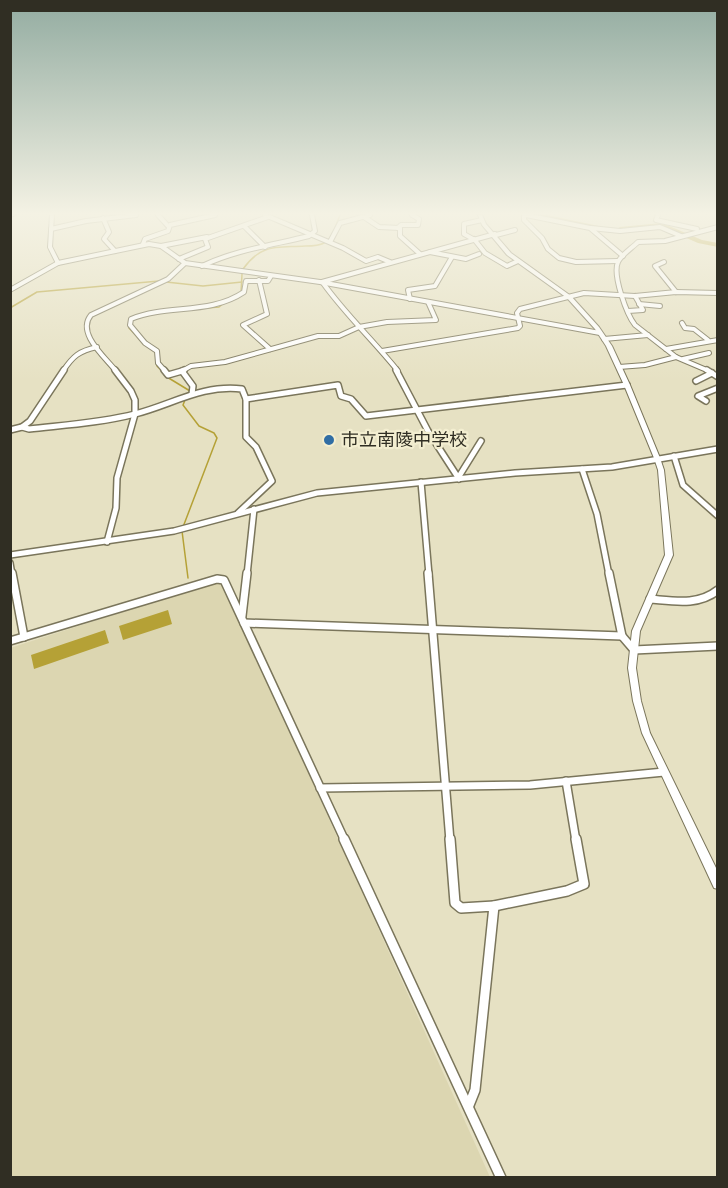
<svg xmlns="http://www.w3.org/2000/svg" width="728" height="1188" font-family="Figtree,'Noto Sans JP',sans-serif">
<rect width="100%" height="100%" fill="#e6e1c3"/>
<path fill="#dcd6b1" d="M219,581L223,583L490,1177H11L10,648Z"/>
<g fill="#b5a136">
<path d="M168,610L172,624L123,640L119,626Z"/>
<path d="M105,630L109,643L34,669L31,655Z"/>
</g>
<g fill="none" stroke-linecap="round" stroke-linejoin="round">
<g stroke="#b5a136" stroke-width="1.5">
<path d="M243,269C262,243 276,248 305,246C311,246 319,246 324,243C333,239 336,224 340,215"/>
<path d="M166,282L203,286L242,282"/>
<path d="M241,293L242,274"/>
<path d="M10,308L37,292L159,281"/>
<path d="M206,308L219,307L224,303"/>
<path d="M129,322V328L144,344"/>
<path d="M156,360L157,366L162,371"/>
<path d="M167,377L190,391L189,394"/>
<path d="M183,527L217,438L214,433L199,426L183,405L185,400"/>
<path d="M182,531L188,578"/>
</g>
<g fill="#b5a136" fill-rule="evenodd">
<path d="M535,215H547L608,228L605,230Z"/>
<path d="M662,223L702,240L718,243V247L698,243L661,227L620,231L617,229L620,227Z"/>
</g>
<g stroke="#7a755b" stroke-width="6">
<g id="minor-far3">
<path d="M52,215L50,247L58,263"/>
<path d="M158,215L168,226"/>
<path d="M265,215L343,248L366,261L378,257L390,262"/>
<path d="M524,215V220L542,238L548,249L559,258L576,262L618,261"/>
<path d="M526,215L590,228L623,256"/>
<path d="M658,215L656,220L697,229"/>
<path d="M364,217L379,227L400,228V236L420,254"/>
<path d="M103,218L109,232L104,239L115,251"/>
<path d="M244,226L265,247"/>
<path d="M398,228L401,225H418L419,219L412,215"/>
<path d="M591,228L620,231L660,227L681,236"/>
<path d="M51,229L86,221L136,215"/>
<path d="M496,235L515,230"/>
<path d="M473,239L464,234V224L482,220"/>
<path d="M474,239L485,253L507,266L518,261"/>
<path d="M330,242L340,223L370,215"/>
<path d="M143,244L145,239L168,231L170,225L215,215"/>
<path d="M161,246L207,237"/>
<path d="M430,252L466,259L479,254"/>
<path d="M179,259L208,247L205,239L268,217"/>
<path d="M664,262L655,266L676,292"/>
<path d="M202,266C235,250 273,245 309,236L315,231L312,215"/>
<path d="M259,280L267,314L243,325L270,349"/>
<path d="M322,282L495,234"/>
<path d="M323,283C346,315 374,341 398,371"/>
<path d="M10,290L58,263L149,244L161,246L185,263L320,282L600,333"/>
<path d="M410,299L408,290L435,286L452,257"/>
<path d="M639,304L660,306"/>
<path d="M628,311L643,310L635,296"/>
<path d="M682,323L685,328L694,329L708,340"/>
<path d="M604,339L648,335"/>
<path d="M666,349L718,340"/>
<path d="M382,351L518,328L520,326L517,313L520,309L584,293L635,296L676,292L718,293"/>
<path d="M683,359L709,353"/>
<path d="M619,367L645,365L676,357"/>
<path d="M63,371C73,356 79,351 97,347"/>
<path d="M116,371C105,357 76,333 91,315L168,279L185,263"/>
<path d="M165,371L158,363L157,351L145,343L130,325L131,319C168,304 210,315 244,292L246,281H268L271,276"/>
<path d="M182,371L191,366L225,362L318,336H339L359,327L387,322L436,320L428,302"/>
<path d="M709,371L676,357L635,325C627,315 612,275 618,262C621,255 632,248 638,242L665,241L718,227"/>
</g>
</g>
<g stroke="#7a755b" stroke-width="8">
<g id="minor-far2">
<path d="M164,370L168,375L182,371"/>
<path d="M184,370L182,371L193,386L192,394"/>
<path d="M396,370L428,431L459,479"/>
<path d="M707,370L718,377"/>
<path d="M696,381L712,373"/>
<path d="M246,399L338,385L341,396L351,399L366,416L627,385"/>
<path d="M706,401L698,396L718,388"/>
<path d="M22,427L29,429C64,425 100,423 135,414C171,405 203,384 242,389L246,399V437L256,447L272,481L238,513"/>
<path d="M10,430L22,427L30,421L64,370"/>
<path d="M674,456L683,485L718,516"/>
<path d="M582,469L597,514L609,575"/>
<path d="M458,478L481,441"/>
<path d="M421,482L429,575"/>
<path d="M107,542L116,508L117,478L135,414V400L131,391L115,370"/>
<path d="M10,555L174,531L317,493L515,473L612,467L718,449"/>
<path d="M10,563L12,575"/>
<path d="M247,575L254,509"/>
</g>
</g>
<g stroke="#7a755b" stroke-width="10">
<g id="minor-far1">
<path d="M12,573L24,637"/>
<path d="M428,573L450,841"/>
<path d="M609,573L622,636L634,650L718,646"/>
<path d="M650,599C674,601 698,606 718,590"/>
<path d="M242,616L247,573"/>
<path d="M244,623L622,636"/>
<path d="M10,641L217,579L224,580L345,841"/>
<path d="M566,781L576,841"/>
<path d="M320,788L530,785L664,772"/>
</g>
</g>
<g stroke="#7a755b" stroke-width="12">
<g id="minor">
<path d="M344,839L501,1178"/>
<path d="M450,839L455,903L461,908L494,906L475,1090L469,1105"/>
<path d="M494,906L567,891L584,884L576,839"/>
</g>
</g>
<g stroke="#7a755b" stroke-width="2">
<g id="major">
<path d="M10,215H16L10,217Z"/>
<path d="M478,215H482L486,224L511,253L571,296L599,327L612,346L630,385L660,458L664,470L673,555L640,631L636,668L641,701L650,733L718,872V889L714,888L642,733L633,701L628,668L632,631L665,555L658,470L654,458L624,385L606,346L595,329L567,298L507,255L482,225Z"/>
</g>
</g>
<use href="#minor-far3" stroke="#fff" stroke-width="4"/>
<use href="#minor-far2" stroke="#fff" stroke-width="5"/>
<use href="#minor-far1" stroke="#fff" stroke-width="7"/>
<use href="#minor" stroke="#fff" stroke-width="9"/>
<use href="#major" fill="#fff" fill-rule="evenodd"/>
</g>
<linearGradient id="sky" x2="0" y2="1"><stop stop-color="#93aca1"/><stop offset="0.56" stop-color="#f4f2e4"/><stop offset="1" stop-color="#f4f2e4" stop-opacity="0"/></linearGradient>
<rect width="728" height="381" fill="url(#sky)"/>
<circle fill="#306da4" stroke="#f3eed0" stroke-width="2" cx="329" cy="440" r="6"/>
<g text-anchor="middle" dominant-baseline="central" stroke-width="4.5" stroke-linejoin="round" paint-order="stroke">
<g font-size="18" fill="#302e23" stroke="#f3eed0" text-anchor="start">
<text x="341" y="440">市立南陵中学校</text>
</g>
</g>
<rect width="728" height="1188" fill="none" stroke="#302e23" stroke-width="24"/>
</svg>
